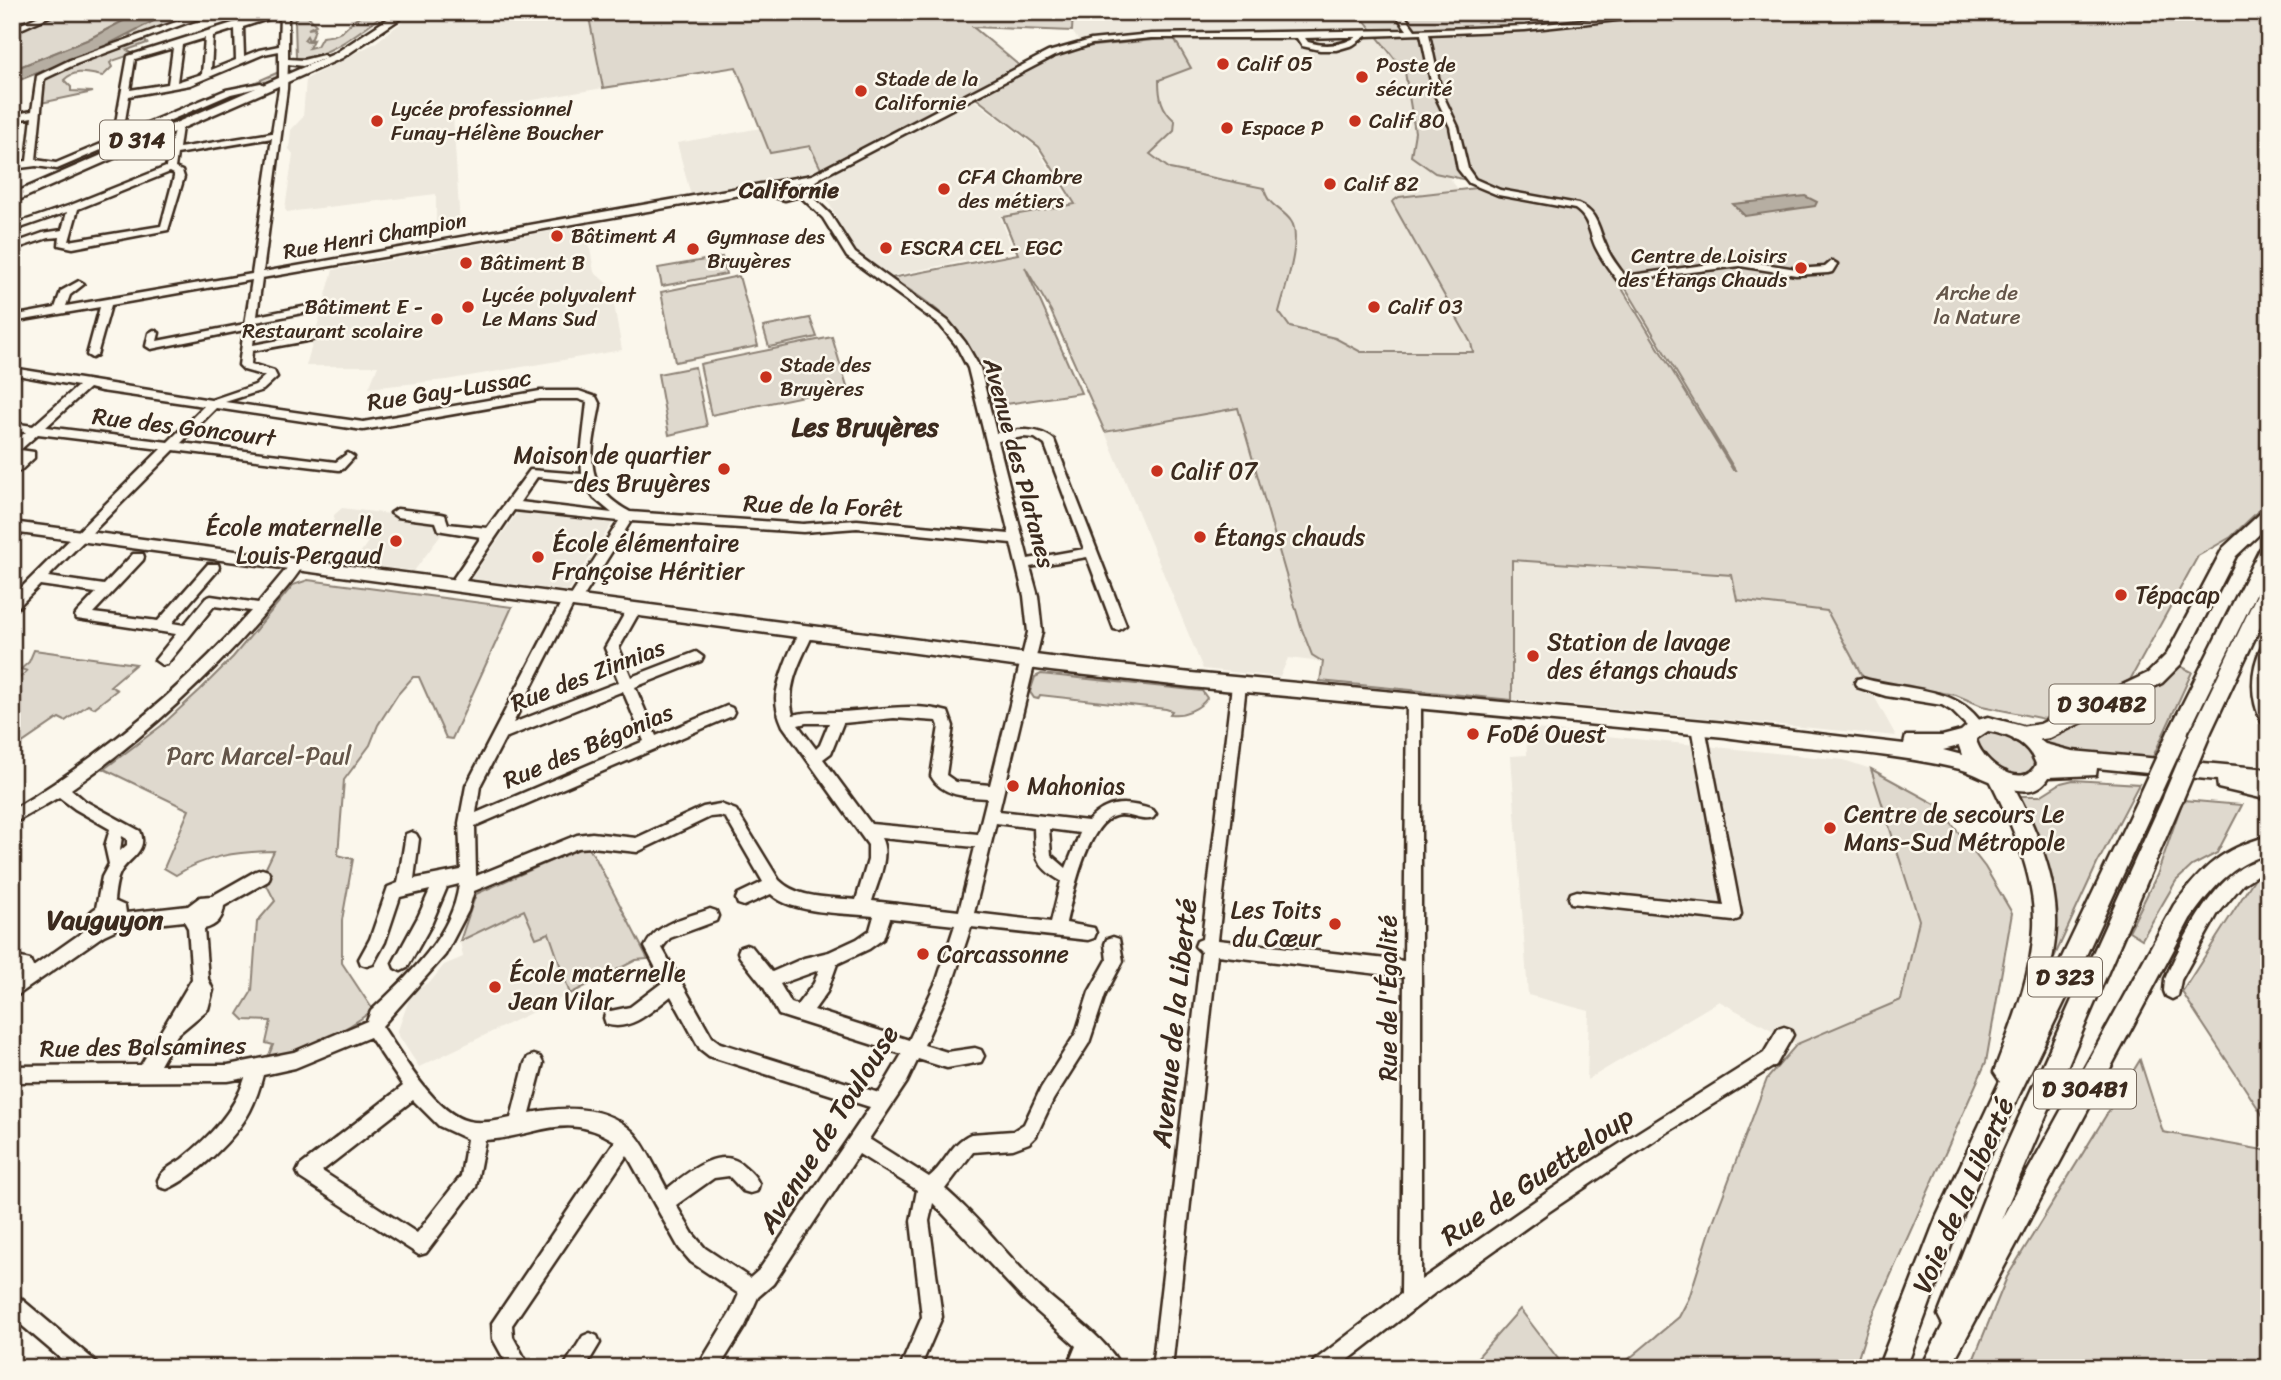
<svg xmlns="http://www.w3.org/2000/svg" width="2281" height="1380" font-family="Sriracha,sans-serif">
<rect width="100%" height="100%" fill="#fbf7ec"/>
<filter id="ink" filterUnits="userSpaceOnUse"><feTurbulence type="fractalNoise" baseFrequency=".0143" numOctaves="2"/><feDisplacementMap in="SourceGraphic" scale="14" xChannelSelector="R" yChannelSelector="G"/><feConvolveMatrix kernelMatrix="1 2 1 2 8 2 1 2 1" color-interpolation-filters="sRGB"/></filter>
<g filter="url(#ink)">
<g fill="#ede8dd">
<path d="M415,12L437,16L436,12H588L603,88L453,114L460,226L436,231V194L287,212L285,209L293,154L289,149L291,130L303,117L306,79L375,43Z"/>
<path d="M1073,12H1351L1358,16L1411,72L1439,165L1458,189L1399,197L1435,280L1471,344L1499,446L1511,560L1732,575L1737,600L1827,610L1896,736L1320,681L1322,662L1288,658L1280,677L1203,669L1105,432L1237,407L1044,301L1003,217L1075,203L1039,147L972,95L1048,59L1083,47L1072,31Z"/>
<path d="M974,100L1036,147L1070,203L1000,216L1013,251L890,276L852,249L828,201L822,178Z"/>
<path d="M761,128L770,152L810,146L821,169L790,178L691,196L677,143Z"/>
<path d="M586,225L594,272L611,287L622,350L446,380L369,388L378,366H306L333,270Z"/>
<path d="M521,507L615,519L568,591L471,579Z"/>
<path d="M342,508L438,520L440,523L435,530L444,531L414,571L353,563L368,542L345,539L344,528L334,530V515Z"/>
<path d="M1526,728L1844,760L1871,769L1919,920L1901,1000L1797,1044L1719,1001L1587,1080L1589,1011L1528,995L1511,756L1527,755Z"/>
<path d="M524,910L549,933L570,994L419,1067L397,1033L411,994L432,980L444,965L463,957L460,941Z"/>
</g>
<g fill="#dfd9ce" stroke="#8d8276" stroke-width="2" fill-rule="evenodd">
<path d="M62,12H140L87,40L12,70V33Z"/>
<path d="M171,12H215L143,39L147,43L127,50L133,54L112,61L110,63L112,67L103,76C89,74 76,68 64,80L71,87V91L93,92L41,103L44,72L119,42L138,38L127,34Z"/>
<path d="M299,12H326L308,16L316,25L308,29L315,28L312,38L307,41L308,38L307,36L304,40L307,42L313,40L309,48L317,46L322,37C349,35 344,24 363,15L361,12H386C363,30 325,60 296,58L295,20Z"/>
<path d="M588,12H1073L1072,31L973,27L1021,67L821,169L810,146L770,153L736,67L603,88Z"/>
<path d="M1344,12H2269V501L2231,537L2198,556L2130,680L2044,719L1982,706L1956,695L1923,690H1898L1866,683L1827,611L1737,600L1732,575L1512,560V700L1320,681L1323,662L1312,655L1301,627L1238,408L1105,432L1051,311L1025,267L1081,393L993,406C973,336 952,316 891,278L1018,254L1003,217L1075,204L1039,147L972,95L1048,59L1083,47L1174,38L1191,68L1159,80C1159,97 1161,109 1175,121L1174,131L1150,154L1170,169L1264,188C1267,206 1282,208 1291,221C1303,237 1284,292 1279,312L1290,327L1335,338L1361,352H1473L1471,343L1392,202L1399,197L1485,187L1472,181L1435,173L1411,156L1415,132L1405,72L1365,21ZM1596,246L1604,252L1735,470H1733Z"/>
<path d="M279,72L277,77L61,171L64,166Z"/>
<path d="M722,257L726,274L662,286L658,268Z"/>
<path d="M739,276L758,346L675,362L661,292Z"/>
<path d="M810,318L817,337L769,347L763,327Z"/>
<path d="M832,337L847,387L711,415L700,364Z"/>
<path d="M695,367L707,426L669,435L658,374Z"/>
<path d="M308,580L512,607L452,739L446,738L419,677H413L398,694L378,725L370,745L344,780L338,855L353,859L342,920V963L373,1010C340,1035 307,1050 267,1060L273,1045L266,1043L271,1021L244,1020L238,1014L252,991L257,922L275,901L262,876L274,851C237,852 207,855 176,875L164,868L189,810L104,769L161,726L200,690L233,657L293,585Z"/>
<path d="M34,650L136,664L110,686L117,690L94,708L88,705L65,721L59,718L12,750V685L27,671L21,669L29,662Z"/>
<path d="M2180,666L2192,672L2151,761C2114,757 2062,761 2033,736L2169,675Z"/>
<path d="M1041,674L1202,691L1207,698C1200,709 1183,716 1170,714L1172,711L1166,709L1040,695L1038,699L1034,698L1030,692L1035,677Z"/>
<path d="M1983,730L2014,734L2035,757L2032,771C2008,785 1991,762 1973,747L1976,733Z"/>
<path d="M1871,769L1937,805L1985,867L2012,913L1986,1062L1868,1326L1855,1368H1618L1679,1317L1689,1298L1713,1222L1767,1079L1797,1044L1901,1000L1919,920Z"/>
<path d="M2073,780L2139,784L2097,864L2047,973L2015,796H2040L2061,783Z"/>
<path d="M2183,800L2242,805L2217,853L2192,866L2176,881L2142,939L2129,931L2157,875Z"/>
<path d="M578,849H589L595,857L648,959L636,960L570,994L549,933L536,938L524,910L460,941L476,894Z"/>
<path d="M2258,873L2269,879V1125L2182,992Z"/>
<path d="M2140,1060L2163,1132L2269,1151V1368H1970L2007,1277Z"/>
<path d="M1520,1309L1565,1368H1468Z"/>
</g>
<g fill="#b6aea2" stroke="#85796d" stroke-width="2">
<path d="M140,12H171L101,48L12,83V70L87,40Z"/>
<path d="M1805,196L1817,202L1815,206L1745,216L1733,204Z"/>
</g>
<g fill="none" stroke-linecap="round" stroke-linejoin="round">
<g stroke="#3b2a1e" stroke-width="5">
<g id="minor">
<path d="M48,12H59L12,33V28Z"/>
<path d="M204,12H216L76,64L44,79L36,160L56,163L113,139L128,56L236,22L274,12H288V59L303,60L323,55L327,57L303,66L288,64L287,89L263,272L812,175L1048,52L1091,40L1151,34L1407,30L1394,12H1402L1415,30L1525,26L1660,12H1691L1525,30L1429,34L1441,91L1458,127L1468,169L1475,179L1500,190L1578,204C1598,212 1598,229 1606,246C1610,257 1618,266 1625,276L1740,260L1796,269L1825,267L1832,261L1837,264L1832,272L1828,273L1796,275L1740,266L1618,281C1610,271 1602,260 1596,248C1589,233 1590,219 1575,209L1498,195L1469,183L1458,169L1450,127L1433,91L1421,34L1366,36L1353,45L1336,50H1320L1302,46L1297,38H1151L1092,44L1054,56L823,176L805,188L797,186L802,182L768,190L785,194L805,190L830,214L855,253L948,321L965,342L980,368L996,433C1017,430 1037,426 1054,440L1126,625L1119,630L1114,629L1087,557L1030,567L1038,596L1042,632L999,811L1088,821C1107,800 1127,801 1153,810L1156,814L1153,818C1141,823 1128,812 1115,816C1087,823 1072,898 1066,923L1094,928L1096,933L1094,938L1088,940L971,927L953,981L924,1045L947,1052L975,1048L981,1050L984,1056L981,1062L947,1068L918,1059L907,1082L869,1139L929,1177C946,1164 950,1143 971,1134L1013,1131L1024,1124L1041,1088L1076,1033L1089,992L1107,960L1105,944L1107,939L1113,937L1119,939L1123,961L1105,995L1089,1043L1053,1100L1036,1136L1029,1143L1013,1149L973,1152L945,1189C978,1217 1005,1253 1036,1284C1059,1307 1109,1339 1121,1368H1097L1090,1360L1087,1368H1067L1076,1346L1023,1299L933,1203L929,1221L942,1317L920,1368H900L922,1317L911,1221L917,1190L859,1154L773,1284L758,1297L745,1326L719,1368H697L731,1312L739,1294L691,1262L679,1248L627,1155L512,1325L513,1337L530,1368H509L493,1339L492,1323L615,1141C565,1110 536,1137 485,1140L476,1187L426,1253L419,1255L300,1178L297,1172L300,1166L403,1086L370,1037L295,1068L263,1075C260,1087 256,1099 250,1111C236,1138 195,1177 167,1189L160,1187L158,1180C162,1170 173,1165 182,1159C209,1137 234,1112 245,1078L228,1081L12,1082V1066L141,1065L192,979L188,928L184,921L119,928L104,935L12,999V981L19,977L18,971H12V956L30,960L33,967L87,929C84,920 89,912 96,908L102,877L109,864L105,846L110,829L75,809L59,797L12,824V810C102,756 181,690 251,611L214,606L167,664L162,665L155,660L176,634L77,619L75,616L77,613L96,593L40,585L17,608L12,610V597L161,449L38,434L20,450L34,452V458L20,471H12V463L20,458L12,457V444L26,432L12,431V423L33,426L78,386L12,374V368L211,400L255,385L265,376L244,370L239,365L244,330L151,349L146,346L149,333L154,330L159,333L157,341L245,324L252,280L111,305L97,355L92,358L87,355L100,307L12,322V316L55,308L61,291L79,281L84,284L70,295L66,306L252,274L272,138L177,154L175,168L182,171L184,177L168,230L73,248L59,245L60,237L48,238L12,250V244L43,233L62,230L67,212L12,231V225L71,205L166,167L175,125L182,127L179,148L272,133L279,89V51L264,54L190,85L129,96L123,133L226,90L261,83L265,86L231,94L57,169L36,166L12,169V163L27,161L32,117L12,121V115L32,111L37,76L70,60ZM280,15L279,46L259,50L244,56L243,27ZM235,29L236,60L211,70L213,36ZM1340,37H1356C1340,46 1325,47 1308,42L1305,38ZM205,38L202,74L177,82L182,45ZM173,48L168,84L130,90L135,59ZM170,172L174,174V177L161,226L69,241L78,209ZM757,192L785,200L800,196L823,218L847,257L940,325L956,345L968,368L1009,534L857,520L803,524L630,512C580,485 591,454 600,405L596,397L579,391H540L363,422L225,402L263,390L277,377L274,371L251,364L252,351L312,340L317,337L312,334L253,345L256,322L318,310L323,307L318,304L257,316L262,278ZM89,388L101,391L204,406L168,442L46,427ZM540,399H578L587,402L581,455L582,474L530,470L487,528L448,524L445,515L441,514L397,509L391,513L397,517L436,522L439,530L443,531L481,537L449,585L456,590L461,588L514,510L619,521L571,596L564,597L466,786L459,823L461,870L414,879L419,839L416,834L411,832L406,834L398,883L388,887L370,939L359,959L361,964L367,966L373,964L385,942L400,897L430,890L418,917L393,963L395,968L401,971L407,968L431,925L447,887L459,884C453,936 407,977 371,1011L367,1021L294,1052L228,1065H160L177,1035L208,1009L213,990L208,979L204,929C217,926 223,918 224,906L268,881L270,876L268,871L262,869L256,871L212,896L200,897L188,906L126,913L125,906L114,901C115,891 116,881 120,873C128,858 149,852 140,831L85,801L71,789C140,741 201,685 257,622C273,603 291,585 304,564L298,559L293,561L258,603L211,596L206,598L184,625L172,623L218,570L219,567L218,564H208L158,621L93,613L143,560L144,557L143,554H133L104,585L48,577L174,450L339,470L343,469L354,457L348,453L336,462L181,443L216,408L363,430ZM1023,437L1035,438L1045,445L1084,549L1028,559L998,441ZM537,477L584,482L594,498L612,513L520,502ZM631,521L803,532L857,528L1011,543L1024,596L1028,632L990,785L956,782L946,775L953,726L948,712C912,701 874,711 837,712C821,713 808,711 793,715C785,686 802,658 814,632L807,627C794,632 777,683 776,698C776,708 779,717 783,726L868,845V860L856,900C830,897 798,899 779,880L736,810L720,804L703,807L636,838L592,833L577,835L476,876L475,826L732,716L734,712L732,708L727,706L656,736L635,687L701,661L703,657L696,652L631,677L619,648L641,609L634,604L629,606L605,648L619,682L513,723L573,605L579,604ZM623,691L644,741L476,813L480,786L505,738ZM894,718L937,721L939,726L931,776C942,796 966,797 987,798L978,834L871,824L823,759L831,753L843,723ZM806,723H829L820,745L816,749L798,725ZM720,816L726,818L763,882L738,894L736,899L738,904L744,906L771,894C791,914 846,913 874,916L870,930L857,939L829,952L804,958L772,972L752,947L746,945L740,947L738,952L740,957L763,986L779,1015L902,1054L879,1093L720,1043L712,1037L662,948L670,938L716,921L718,916L716,911L710,909C685,918 657,922 645,947L663,982L630,1007L606,1012L604,1018L606,1024C630,1033 654,1009 671,996L700,1049L709,1056L870,1107L759,1270L750,1278L705,1248L693,1234L676,1205L714,1178L729,1176L743,1191L750,1193L757,1191L759,1184C756,1177 751,1172 745,1167C721,1143 687,1173 667,1189C659,1175 644,1142 633,1132C605,1105 565,1106 530,1113L543,1063L540,1057L534,1055L528,1057L525,1063L511,1118C497,1121 482,1124 468,1121C434,1113 401,1053 382,1026L445,955L468,911L474,891L578,848L592,847L637,852L710,817ZM996,823L1034,828C1035,856 1035,866 1061,881L1051,922L974,913ZM1049,829L1080,833L1066,868L1051,855ZM122,836L127,839V845L120,851ZM881,838L975,847L959,911L872,901C877,883 891,856 881,838ZM890,918L955,925L937,980L909,1040L814,1010L827,992L837,964L869,949L883,939ZM819,970L814,983L797,1005L791,1003L780,984ZM413,1100L439,1126L467,1139L461,1176L417,1233L322,1171Z"/>
<path d="M1862,678C1903,691 1959,684 1984,727L1982,731H1972L1952,711L1942,705L1886,696L1857,687L1855,683L1857,679Z"/>
<path d="M1239,680L1244,681L1246,685L1218,940L1404,961L1407,701L1409,697H1419L1421,701V1280L1591,1162L1764,1053L1778,1029L1784,1027L1790,1029L1793,1035L1776,1065L1660,1137L1547,1213L1436,1292L1338,1368H1311L1314,1361L1401,1294L1404,977L1217,955L1172,1368H1152L1201,952L1195,946L1197,941L1202,939L1232,685L1234,681Z"/>
<path d="M1698,721L1703,723L1705,727L1741,914L1739,919L1733,921L1571,903L1569,898L1571,893L1577,891L1724,906L1691,727L1693,723Z"/>
<path d="M2269,856V870L2258,874L2243,884L2217,915L2181,980L2178,996L2172,999L2166,996L2164,991L2165,979C2181,943 2211,882 2248,864C2254,861 2262,859 2269,856Z"/>
<path d="M12,1294L19,1297L95,1361L98,1368H72L12,1317Z"/>
<path d="M590,1333L597,1336L600,1343L585,1368H563L583,1336Z"/>
</g>
</g>
<g stroke="#3b2a1e" stroke-width="5">
<g id="major">
<path d="M398,12H410L342,58L12,203V194L334,54Z"/>
<path d="M12,522L1051,657L1191,673L1725,723L1904,744L1906,736H1942L1961,731L1971,722L1988,717L2022,726L2045,744L2072,751L2269,769V800L2218,788L2217,780L2097,768L2096,775L2049,777C2030,809 1984,775 1960,769C1884,751 1803,749 1725,737L1191,687L1051,671L12,532ZM1988,731C2009,735 2028,742 2036,764C2023,793 1980,761 1976,739ZM1959,746L1962,755L1943,750Z"/>
</g>
</g>
<g stroke="#3b2a1e" stroke-width="5">
<g id="highway">
<path d="M2269,509V525L2236,556L2181,664L2162,683L2050,738L2021,742L2014,740L2011,734L2014,728L2040,724L2148,673L2167,654L2223,548L2263,511Z"/>
<path d="M2269,543V567L2188,733L2185,739L2178,741L2171,739L2168,733L2260,549Z"/>
<path d="M2269,582V608L2210,734L2207,740L2200,742L2193,740L2190,734L2260,588L2263,583Z"/>
<path d="M2269,645V725L2262,722C2250,700 2250,669 2262,647Z"/>
<path d="M1999,770L2006,772C2031,817 2058,874 2056,927C2055,951 2049,974 2043,997L2142,790L2149,787L2156,790L2159,796L2072,986L1985,1165L1958,1227L1906,1368H1878L1937,1216L2000,1081L1994,1072C2011,1026 2032,977 2034,927C2036,876 2011,822 1989,778L1992,772Z"/>
<path d="M2173,789L2180,792L2183,798L2001,1220L2174,905C2203,867 2221,849 2269,836V854C2231,864 2212,889 2190,919L1950,1368H1921L1943,1325L1938,1315L1997,1166L2163,798L2166,792Z"/>
</g>
</g>
<use href="#minor" fill="#fbf7ec" fill-rule="evenodd"/>
<use href="#major" fill="#fbf7ec" fill-rule="evenodd"/>
<use href="#highway" fill="#fbf7ec" fill-rule="evenodd"/>
<g stroke="#3b2a1e" stroke-width="24" stroke-linecap="butt">
<g id="highway-bridge">
<path d="M2149,796L2178,733"/>
<path d="M2173,798L2200,734"/>
</g>
</g>
<use href="#highway-bridge" stroke="#fbf7ec" stroke-width="19"/>
</g>
</g>
<g fill="#c8321e" stroke="#fbf7ec" stroke-width="2.5">
<circle cx="1223" cy="64" r="7"/>
<circle cx="1362" cy="77" r="7"/>
<circle cx="861" cy="91" r="7"/>
<circle cx="377" cy="121" r="7"/>
<circle cx="1355" cy="121" r="7"/>
<circle cx="1227" cy="128" r="7"/>
<circle cx="1330" cy="184" r="7"/>
<circle cx="944" cy="189" r="7"/>
<circle cx="557" cy="236" r="7"/>
<circle cx="886" cy="248" r="7"/>
<circle cx="693" cy="249" r="7"/>
<circle cx="466" cy="263" r="7"/>
<circle cx="1801" cy="268" r="7"/>
<circle cx="468" cy="307" r="7"/>
<circle cx="1374" cy="307" r="7"/>
<circle cx="437" cy="319" r="7"/>
<circle cx="766" cy="377" r="7"/>
<circle cx="724" cy="469" r="7"/>
<circle cx="1157" cy="471" r="7"/>
<circle cx="1200" cy="537" r="7"/>
<circle cx="396" cy="541" r="7"/>
<circle cx="538" cy="557" r="7"/>
<circle cx="2121" cy="595" r="7"/>
<circle cx="1533" cy="656" r="7"/>
<circle cx="1473" cy="734" r="7"/>
<circle cx="1013" cy="786" r="7"/>
<circle cx="1830" cy="828" r="7"/>
<circle cx="1335" cy="924" r="7"/>
<circle cx="923" cy="954" r="7"/>
<circle cx="495" cy="987" r="7"/>
</g>
<g text-anchor="middle" dominant-baseline="central" stroke-width="5" stroke-linejoin="round" paint-order="stroke">
<g font-size="21" fill="#3b2a1e" stroke="#fbf7ec" text-anchor="start">
<text x="1237" y="64">Calif 05</text>
<text x="1376" y="65">Poste de<tspan x="1376" dy="24">sécurité</tspan></text>
<text x="875" y="79">Stade de la<tspan x="875" dy="24">Californie</tspan></text>
<text x="391" y="109">Lycée professionnel<tspan x="391" dy="24">Funay-Hélène Boucher</tspan></text>
<text x="1369" y="121">Calif 80</text>
<text x="1241" y="128">Espace P</text>
<text x="958" y="177">CFA Chambre<tspan x="958" dy="24">des métiers</tspan></text>
<text x="1344" y="184">Calif 82</text>
<text x="571" y="236">Bâtiment A</text>
<text x="707" y="237">Gymnase des<tspan x="707" dy="24">Bruyères</tspan></text>
<text x="900" y="248">ESCRA CEL - EGC</text>
<text x="1787" y="256" text-anchor="end">Centre de Loisirs<tspan x="1787" dy="24">des Étangs Chauds</tspan></text>
<text x="480" y="263">Bâtiment B</text>
<text x="482" y="295">Lycée polyvalent<tspan x="482" dy="24">Le Mans Sud</tspan></text>
<text x="423" y="307" text-anchor="end">Bâtiment E -<tspan x="423" dy="24">Restaurant scolaire</tspan></text>
<text x="1388" y="307">Calif 03</text>
<text x="780" y="365">Stade des<tspan x="780" dy="24">Bruyères</tspan></text>
</g>
<g font-size="21" fill="#3b2a1e" stroke="#fbf7ec">
<text transform="translate(375 236) rotate(-10)">Rue Henri Champion</text>
</g>
<g font-size="21" fill="#64564a" stroke="#fbf7ec">
<text x="1977" y="293">Arche de<tspan x="1977" dy="24">la Nature</tspan></text>
</g>
<g fill="#fbf7ec" stroke="#75685c" stroke-width="2">
<rect x="100" y="120.5" width="74" height="39" rx="5"/>
<rect x="2049.5" y="684.5" width="105" height="39" rx="5"/>
<rect x="2028" y="957.5" width="74" height="39" rx="5"/>
<rect x="2034" y="1069.5" width="102" height="39" rx="5"/>
</g>
<g font-size="23" font-weight="bold" fill="#3b2a1e">
<text x="137" y="140">D 314</text>
<text x="2102" y="704">D 304B2</text>
<text x="2065" y="977">D 323</text>
<text x="2085" y="1089">D 304B1</text>
</g>
<g font-size="23" font-weight="bold" fill="#3b2a1e" stroke="#fbf7ec">
<text x="789" y="190">Californie</text>
</g>
<g font-size="24" fill="#3b2a1e" stroke="#fbf7ec">
<text transform="translate(449 390) rotate(-9)">Rue Gay-Lussac</text>
<text transform="translate(184 427) rotate(7)">Rue des Goncourt</text>
<text transform="translate(1019 463) rotate(75)">Avenue des Platanes</text>
<text transform="translate(823 506) rotate(2)">Rue de la Forêt</text>
<text transform="translate(588 675) rotate(-21)">Rue des Zinnias</text>
<text transform="translate(588 746) rotate(-23)">Rue des Bégonias</text>
<text transform="translate(1388 998) rotate(-90)">Rue de l'Égalité</text>
<text transform="translate(143 1047) rotate(-1)">Rue des Balsamines</text>
</g>
<g font-size="24" fill="#3b2a1e" stroke="#fbf7ec" text-anchor="start">
<text x="710" y="455" text-anchor="end">Maison de quartier<tspan x="710" dy="28">des Bruyères</tspan></text>
<text x="1171" y="471">Calif 07</text>
<text x="382" y="527" text-anchor="end">École maternelle<tspan x="382" dy="28">Louis Pergaud</tspan></text>
<text x="1214" y="537">Étangs chauds</text>
<text x="552" y="543">École élémentaire<tspan x="552" dy="28">Françoise Héritier</tspan></text>
<text x="2135" y="595">Tépacap</text>
<text x="1547" y="642">Station de lavage<tspan x="1547" dy="28">des étangs chauds</tspan></text>
<text x="1487" y="734">FoDé Ouest</text>
<text x="1027" y="786">Mahonias</text>
<text x="1844" y="814">Centre de secours Le<tspan x="1844" dy="28">Mans-Sud Métropole</tspan></text>
<text x="1321" y="910" text-anchor="end">Les Toits<tspan x="1321" dy="28">du Cœur</tspan></text>
<text x="937" y="954">Carcassonne</text>
<text x="509" y="973">École maternelle<tspan x="509" dy="28">Jean Vilar</tspan></text>
</g>
<g font-size="24" fill="#64564a" stroke="#fbf7ec">
<text x="259" y="756">Parc Marcel-Paul</text>
</g>
<g font-size="26" font-weight="bold" fill="#3b2a1e" stroke="#fbf7ec">
<text x="865" y="427">Les Bruyères</text>
</g>
<g font-size="28" font-weight="bold" fill="#3b2a1e" stroke="#fbf7ec">
<text x="105" y="919">Vauguyon</text>
</g>
<g font-size="28" fill="#3b2a1e" stroke="#fbf7ec">
<text transform="translate(1174 1023) rotate(-84)">Avenue de la Liberté</text>
<text transform="translate(828 1129) rotate(-58)">Avenue de Toulouse</text>
<text transform="translate(1537 1176) rotate(-34)">Rue de Guetteloup</text>
<text transform="translate(1963 1195) rotate(-66)">Voie de la Liberté</text>
</g>
</g>
<rect width="2281" height="1380" fill="none" stroke="#fbf7ec" stroke-width="42"/>
<rect x="21" y="21" width="2239" height="1338" fill="none" stroke="#3b2a1e" stroke-width="2.5" filter="url(#ink)"/>
</svg>
